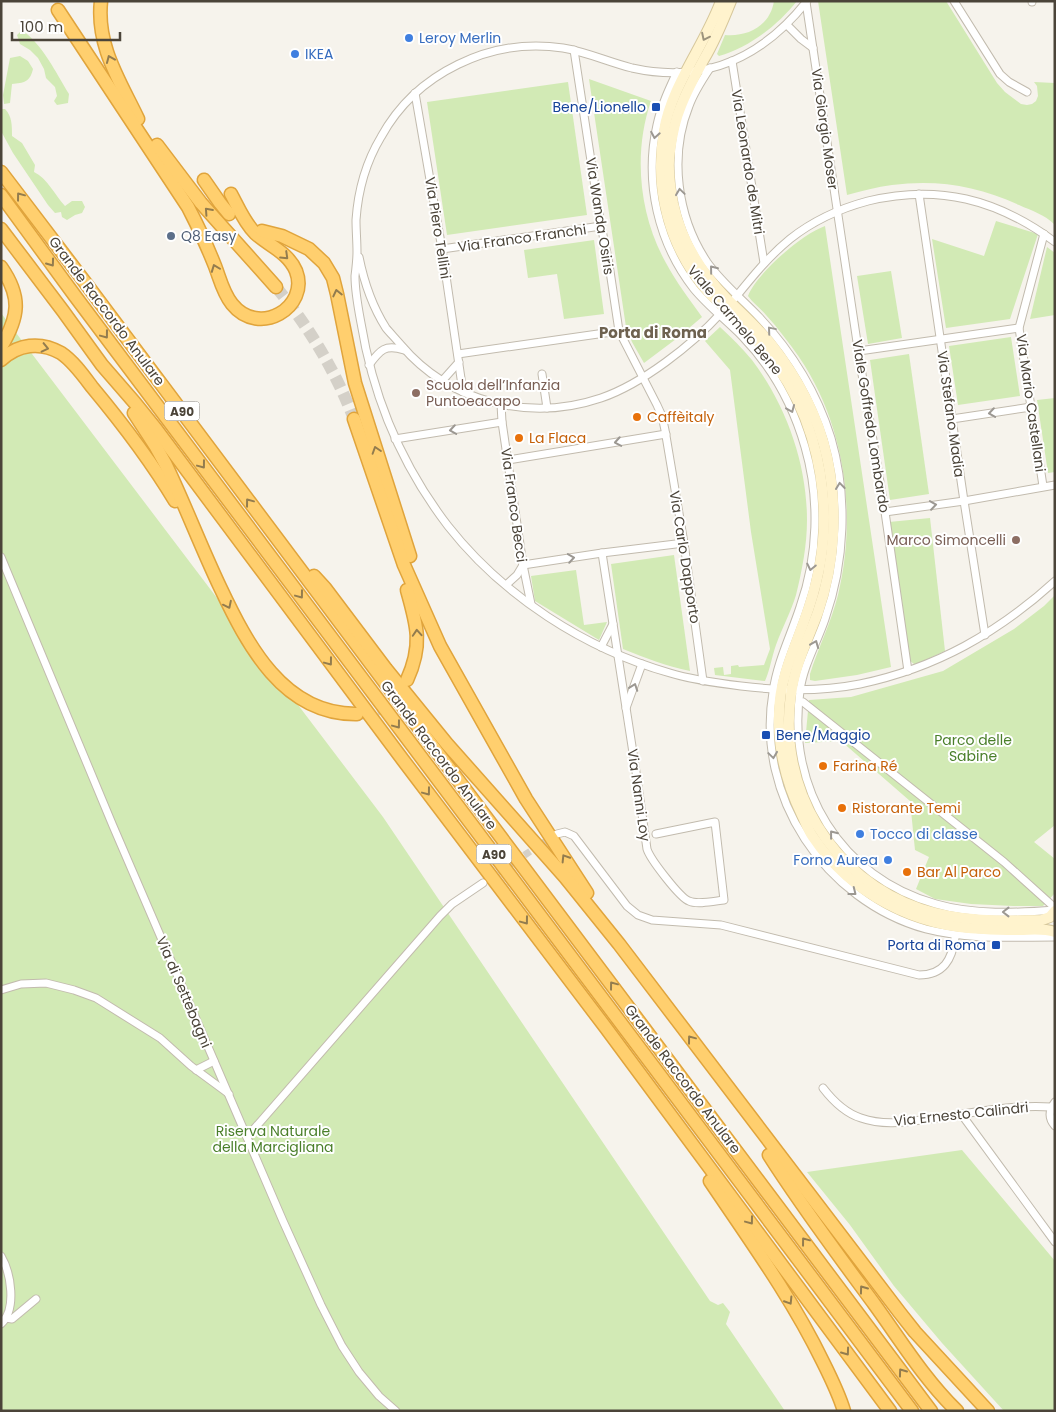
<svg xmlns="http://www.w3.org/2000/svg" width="1056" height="1412" font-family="Poppins,sans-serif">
<rect width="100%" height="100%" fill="#f6f3ec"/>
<g fill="#d2eab5">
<path d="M774,1H797C778,25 749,48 719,56L717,54L725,35C748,37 770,26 774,1Z"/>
<path d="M818,1H946L997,83L1005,92L1021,104L1027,105L1032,104L1036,101L1038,96L1037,86L1034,82L1055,83V225C1044,214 1032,211 1019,205C978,186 937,179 892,185C877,187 862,191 847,195Z"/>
<path d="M22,30C43,45 56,73 69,94L68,103L57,105L54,101L57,96L55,87L46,78L44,69L38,58L30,50L20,44L17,35Z"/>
<path d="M20,56L28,61L33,69C30,82 24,83 12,84L10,103L4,104L3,95L10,58Z"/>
<path d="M589,79L651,101C633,153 639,215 666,263C676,282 690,300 702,317L676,339L644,363L632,342L626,327Z"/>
<path d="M568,82L587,215L447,235L427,102Z"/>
<path d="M1,109H5C12,116 12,125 12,136L22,143L35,165L34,172C47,178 55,195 65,206L72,201H82L85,207L82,213L75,215L67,220L62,217L61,212L55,213L48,205L13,153L1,131Z"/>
<path d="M996,221L1038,234L1010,319L946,328L932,239L984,256Z"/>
<path d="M825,226L891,667L857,675L815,681L810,680V674C818,648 831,623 838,595C857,516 846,426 799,357C789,343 778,328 766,315C760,308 753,303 748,296C757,273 802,234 825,226Z"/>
<path d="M594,240L604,314L564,319L557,274L528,278L524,250Z"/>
<path d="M1047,247L1055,253V315L1030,319Z"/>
<path d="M891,271L902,338L868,344L857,276Z"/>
<path d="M1,313L383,817L710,1301L718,1305L723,1303L730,1312L726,1324L785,1411H1Z"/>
<path d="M720,327C731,337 742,348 752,360C786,405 807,463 807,520C807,545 802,571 796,595C791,612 782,628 776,645C772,656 770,670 765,681L715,675L714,668L723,667L724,675L731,674V666L738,665L739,667L764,665L770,649L751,532L730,370L705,341Z"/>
<path d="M1011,337L1020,396L958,405L949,346Z"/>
<path d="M909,354L929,494L890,500L870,360Z"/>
<path d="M1055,398V472L1048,473L1037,400Z"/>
<path d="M930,518L945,651L917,664H914L909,660L889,522Z"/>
<path d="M674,555L690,671C666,666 645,658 623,649L611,564Z"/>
<path d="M576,570L584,625L607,622L599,640L535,601L531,576Z"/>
<path d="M1055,595V825L1034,842L1055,859V893L1043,906H1013L971,904L935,899L916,889L929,857L915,850L910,801L841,741L805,743L809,700L851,697L943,671L1014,629L1044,606Z"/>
<path d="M962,1150L1055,1261V1411H1004L942,1343L894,1286L850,1225L807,1172Z"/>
</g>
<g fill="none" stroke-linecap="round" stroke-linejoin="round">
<path stroke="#d4d0c8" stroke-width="7" stroke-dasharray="7 3.5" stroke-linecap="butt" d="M489,878L554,836"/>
<g stroke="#d4d0c8" stroke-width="12" stroke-dasharray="12 6" stroke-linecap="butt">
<path d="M276,287C309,327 335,370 354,419"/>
<path d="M359,714C378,712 392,704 403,689"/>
</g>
<g stroke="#c2bbae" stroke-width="9">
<g id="street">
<path d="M807,1C762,58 704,84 632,68C608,62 587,52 563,48C491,37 416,73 381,137C366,162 358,191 356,220C356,231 357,241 357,252C357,260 356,268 355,276C355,292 358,307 361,323C373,397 402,466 448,526C503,596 585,649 670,673C693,680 717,683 741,686C781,691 820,692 860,684C936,668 998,633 1055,581"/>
<path d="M954,1L1000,74L1009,82L1027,92"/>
<path d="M806,2L860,362L885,512L908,671"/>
<path d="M1032,2V1"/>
<path d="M787,25L801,39L813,48"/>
<path d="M574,50L601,226L608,258L619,331L657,405L662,416L665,430L684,543L703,681"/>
<path d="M732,61L764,263"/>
<path d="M710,68C702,80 694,92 689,106C669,156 677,217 707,262C722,283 742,299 759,317C791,351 817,393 831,438C848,496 845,562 825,619C817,643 803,666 800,691C786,788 841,878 936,904C974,915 1016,913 1055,910"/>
<path d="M677,72C669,89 661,106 657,125C644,182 658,243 694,289C708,306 726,320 742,336C772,367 793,405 805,447C820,499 818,556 800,607C791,635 777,662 773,692C755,796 825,901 926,929C969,940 1012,937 1055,937"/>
<path d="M415,93L442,249L463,392"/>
<path d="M919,194L964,501L985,635"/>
<path d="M442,249L601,226"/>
<path d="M359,257C364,282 372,306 386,328C391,334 396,339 401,345C450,403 530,422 601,398C642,384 692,345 721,313"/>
<path d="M735,298C752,277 769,256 790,239C814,220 838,209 868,201C938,184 997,199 1055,242"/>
<path d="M859,351L1019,328"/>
<path d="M458,354L619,331"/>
<path d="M369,365C380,350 385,344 404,350"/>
<path d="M542,374L547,408"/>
<path d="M442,381L459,362"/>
<path d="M501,404L502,422L523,565L531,604"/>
<path d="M952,419L1031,407"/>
<path d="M395,439L502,422"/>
<path d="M508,460L666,434"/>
<path d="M1043,486L1019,328L1044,234"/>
<path d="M885,512L964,501L1055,485"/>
<path d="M602,553L636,772L647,849C650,859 680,898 689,901C697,905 715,901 724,900L715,822L656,834"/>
<path d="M1,557L113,826L283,1221L321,1305L342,1346L359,1372L379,1396L396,1411"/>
<path d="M523,565L602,553L684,543"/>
<path d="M506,585L517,575L523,565"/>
<path d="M601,647L613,624"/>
<path d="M803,702L1004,862L1055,908"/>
<path d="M626,708L642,664"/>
<path d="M557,834L565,832L574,836L627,906L638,915L652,920L721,925L919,975C944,975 952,959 955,938"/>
<path d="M1,990L21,984L46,983L74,990L96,998L160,1038L191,1066L229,1094"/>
<path d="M196,1070L214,1061"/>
<path d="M823,1088C833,1101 845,1113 861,1118C884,1126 906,1122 929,1119C969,1114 1010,1104 1051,1107"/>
<path d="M1055,1102C1049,1110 1048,1118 1055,1126"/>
<path d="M962,1115L1055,1242"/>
<path d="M247,1137L440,916L452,904L483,883"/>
<path d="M1,1256C11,1273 17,1309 1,1324"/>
<path d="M6,1318L12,1319L36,1299"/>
</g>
</g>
<g stroke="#d6c79b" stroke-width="12">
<g id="secondary">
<path d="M721,1C705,45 671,86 664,131C654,189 669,247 708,292C719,303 731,313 742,325C755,337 766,351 777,366C808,409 823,463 824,517C824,553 817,587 804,621C798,638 791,654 786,671C771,719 781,772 802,815C806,823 808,830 813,837C851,894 915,927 984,929C996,930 1008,930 1019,930C1031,930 1043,928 1055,932"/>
<path d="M731,1C723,21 715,41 704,59C696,74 687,90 681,106C675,120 672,136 670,151C667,167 670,187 673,203C681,240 700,271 726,298C741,313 757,327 771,344C797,377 818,415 827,457C838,508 835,563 818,612C808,639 795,665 791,694C777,788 831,878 921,909C960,922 1001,921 1042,920L1050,917L1055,911"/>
</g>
</g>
<g stroke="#e0a43c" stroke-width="15">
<g id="highway">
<path d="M101,1C96,46 120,81 138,119"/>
<path d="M58,10L188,207C198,226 207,246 215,266C220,279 223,293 232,304C259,338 310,307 296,271C288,252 269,246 255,233C244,222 238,207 231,194"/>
<path d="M157,145L201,203L276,287"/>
<path d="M1,172L84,281L931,1411"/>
<path d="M204,180L220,203L229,214"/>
<path d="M1,195L75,296L912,1411"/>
<path d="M1,229L63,311L102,365L135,403L156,429L403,760L606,1028L890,1411"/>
<path d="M262,231L282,236L309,249L324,263L333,278L337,294L355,383L410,556"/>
<path d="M1,267C22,297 19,317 1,347"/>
<path d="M1,360C18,344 40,341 61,353C73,361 83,375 92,387C122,423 151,461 175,501"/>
<path d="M134,413L156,447L166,465C185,505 201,547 220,587C247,644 283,715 357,714"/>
<path d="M354,419L404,565L440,646L526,799L587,893"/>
<path d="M314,576L325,588L386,669L447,744L565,877L619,944L900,1313L915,1332L988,1411"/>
<path d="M407,590C417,625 423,645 407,680"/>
<path d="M769,1155C802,1207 839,1256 875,1305C901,1341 925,1380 957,1411"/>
<path d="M710,1181C749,1239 792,1298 823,1362C831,1378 839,1394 844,1411"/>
</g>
</g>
<use href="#street" stroke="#fff" stroke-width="7"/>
<use href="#secondary" stroke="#fff3cd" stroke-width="10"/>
<use href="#highway" stroke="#ffcf6e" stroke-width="12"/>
</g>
<defs><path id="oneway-chevron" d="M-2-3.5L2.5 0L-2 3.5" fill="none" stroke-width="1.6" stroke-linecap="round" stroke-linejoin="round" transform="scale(1.25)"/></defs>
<use stroke="#9c937c" href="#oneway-chevron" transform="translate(705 37) rotate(116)"/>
<g stroke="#937c4e">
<use href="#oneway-chevron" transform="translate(110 59) rotate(-113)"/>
<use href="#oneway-chevron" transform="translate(20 196) rotate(-127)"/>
<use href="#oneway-chevron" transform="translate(208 211) rotate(-132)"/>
<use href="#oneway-chevron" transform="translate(285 256) rotate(44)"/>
<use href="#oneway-chevron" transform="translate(51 263) rotate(54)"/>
<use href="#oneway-chevron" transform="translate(215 268) rotate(-111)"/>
<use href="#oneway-chevron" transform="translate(337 293) rotate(-103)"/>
<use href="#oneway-chevron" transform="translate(105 335) rotate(53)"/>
<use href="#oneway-chevron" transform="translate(45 348) rotate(13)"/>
<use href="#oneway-chevron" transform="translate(376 450) rotate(-108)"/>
<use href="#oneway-chevron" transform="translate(202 465) rotate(53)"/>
<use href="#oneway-chevron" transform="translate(249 502) rotate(-127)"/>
<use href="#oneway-chevron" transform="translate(300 595) rotate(53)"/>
<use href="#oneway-chevron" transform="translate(228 605) rotate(64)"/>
<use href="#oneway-chevron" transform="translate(417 633) rotate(-94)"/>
<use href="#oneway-chevron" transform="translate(329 662) rotate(53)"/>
<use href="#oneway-chevron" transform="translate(397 725) rotate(53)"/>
<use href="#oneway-chevron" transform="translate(427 792) rotate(53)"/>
<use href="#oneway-chevron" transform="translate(565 858) rotate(-122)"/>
<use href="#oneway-chevron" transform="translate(525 921) rotate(53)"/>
<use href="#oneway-chevron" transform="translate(613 985) rotate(-127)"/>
<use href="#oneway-chevron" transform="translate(691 1039) rotate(-127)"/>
<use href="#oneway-chevron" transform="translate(750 1221) rotate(53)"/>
<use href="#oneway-chevron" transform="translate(805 1241) rotate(-127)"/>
<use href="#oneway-chevron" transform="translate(863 1289) rotate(-126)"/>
<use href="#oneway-chevron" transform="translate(789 1301) rotate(58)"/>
<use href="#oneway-chevron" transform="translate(846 1352) rotate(54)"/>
<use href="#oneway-chevron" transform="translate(902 1372) rotate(-126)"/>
</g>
<g stroke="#9c9892">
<use href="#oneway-chevron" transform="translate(655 135) rotate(100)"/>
<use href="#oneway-chevron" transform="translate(680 192) rotate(-98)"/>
<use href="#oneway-chevron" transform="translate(713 269) rotate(-129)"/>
<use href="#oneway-chevron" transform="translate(771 330) rotate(-130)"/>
<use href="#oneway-chevron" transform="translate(791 409) rotate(67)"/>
<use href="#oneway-chevron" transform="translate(992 413) rotate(172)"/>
<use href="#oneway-chevron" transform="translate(453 430) rotate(171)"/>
<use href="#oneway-chevron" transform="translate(618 442) rotate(170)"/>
<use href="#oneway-chevron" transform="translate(840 486) rotate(-97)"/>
<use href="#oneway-chevron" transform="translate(933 505) rotate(-8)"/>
<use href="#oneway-chevron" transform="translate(571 558) rotate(-9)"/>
<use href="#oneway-chevron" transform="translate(811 567) rotate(102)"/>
<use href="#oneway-chevron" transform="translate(815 644) rotate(-68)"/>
<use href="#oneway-chevron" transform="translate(634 687) rotate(-70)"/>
<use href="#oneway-chevron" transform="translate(773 755) rotate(82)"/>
<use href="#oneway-chevron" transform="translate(833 834) rotate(-128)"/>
<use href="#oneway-chevron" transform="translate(853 892) rotate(38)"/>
<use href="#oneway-chevron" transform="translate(1006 912) rotate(-180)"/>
</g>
<g fill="#3f7fe0" stroke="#fff" stroke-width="2">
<circle cx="409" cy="38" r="5"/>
<circle cx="295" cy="54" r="5"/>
<circle cx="860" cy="834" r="5"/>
<circle cx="888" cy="860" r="5"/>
</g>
<g fill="#1a4fb4" stroke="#fff" stroke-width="2">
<rect x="651" y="102" width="10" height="10" rx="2.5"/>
<rect x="761" y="730" width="10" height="10" rx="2.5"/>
<rect x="991" y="940" width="10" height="10" rx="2.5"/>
</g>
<circle fill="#5c6f8a" stroke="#fff" stroke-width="2" cx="171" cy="236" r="5"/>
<g fill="#8d6e63" stroke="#fff" stroke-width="2">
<circle cx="416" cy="393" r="5"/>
<circle cx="1016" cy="540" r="5"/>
</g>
<g fill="#e8710a" stroke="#fff" stroke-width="2">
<circle cx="637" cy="417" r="5"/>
<circle cx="519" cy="438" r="5"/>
<circle cx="823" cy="766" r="5"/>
<circle cx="842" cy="808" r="5"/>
<circle cx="907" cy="872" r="5"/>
</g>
<g text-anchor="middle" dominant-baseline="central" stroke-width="4" stroke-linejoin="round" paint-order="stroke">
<g fill="#fff" stroke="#817c74" stroke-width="1">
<rect x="164.5" y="401.5" width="35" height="19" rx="4"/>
<rect x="476.5" y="844.5" width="35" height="19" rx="4"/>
</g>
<g font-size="12" font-weight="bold" fill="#4b4439">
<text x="182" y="411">A90</text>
<text x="494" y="854">A90</text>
</g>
<g font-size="14" fill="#366cbe" stroke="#fff" text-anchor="start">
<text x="419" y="38">Leroy Merlin</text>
<text x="305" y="54">IKEA</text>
<text x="870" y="834">Tocco di classe</text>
<text x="878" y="860" text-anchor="end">Forno Aurea</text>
</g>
<g font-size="14" fill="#164399" stroke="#fff" text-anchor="end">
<text x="646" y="107">Bene/Lionello</text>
<text x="776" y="735" text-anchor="start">Bene/Maggio</text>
<text x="986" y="945">Porta di Roma</text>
</g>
<g font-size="14" fill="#4b4439" stroke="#fff">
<text transform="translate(825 129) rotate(82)">Via Giorgio Moser</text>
<text transform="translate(748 162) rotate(81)">Via Leonardo de Mitri</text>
<text transform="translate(600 216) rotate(81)">Via Wanda Osiris</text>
<text transform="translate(438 228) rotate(81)">Via Piero Tellini</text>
<text transform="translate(522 238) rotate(-8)">Via Franco Franchi</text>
<text transform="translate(107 311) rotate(53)">Grande Raccordo Anulare</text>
<text transform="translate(735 320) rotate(50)">Viale Carmelo Bene</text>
<text transform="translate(1031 403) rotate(82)">Via Mario Castellani</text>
<text transform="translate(951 414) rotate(82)">Via Stefano Madia</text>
<text transform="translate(871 426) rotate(81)">Viale Goffredo Lombardo</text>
<text transform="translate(514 505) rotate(82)">Via Franco Becci</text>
<text transform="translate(685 557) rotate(81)">Via Carlo Dapporto</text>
<text transform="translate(439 755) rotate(53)">Grande Raccordo Anulare</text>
<text transform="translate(639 795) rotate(82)">Via Nanni Loy</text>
<text transform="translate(184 992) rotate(67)">Via di Settebagni</text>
<text transform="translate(683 1079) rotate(53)">Grande Raccordo Anulare</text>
<text transform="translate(961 1114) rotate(-6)">Via Ernesto Calindri</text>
</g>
<g font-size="14" fill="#4e5e75" stroke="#fff" text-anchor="start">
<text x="181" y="236">Q8 Easy</text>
</g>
<g font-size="14" fill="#785e54" stroke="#fff" text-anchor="start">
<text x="426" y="385">Scuola dell’Infanzia<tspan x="426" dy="16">Puntoeacapo</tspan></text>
<text x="1006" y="540" text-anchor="end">Marco Simoncelli</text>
</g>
<g font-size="14" fill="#c56008" stroke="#fff" text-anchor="start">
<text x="647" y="417">Caffèitaly</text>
<text x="529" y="438">La Flaca</text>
<text x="833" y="766">Farina Ré</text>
<text x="852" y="808">Ristorante Temi</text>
<text x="917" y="872">Bar Al Parco</text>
</g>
<g font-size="14" fill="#4a7f2a" stroke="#fff">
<text x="973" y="740">Parco delle<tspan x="973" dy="16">Sabine</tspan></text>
<text x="273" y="1131">Riserva Naturale<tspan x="273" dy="16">della Marcigliana</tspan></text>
</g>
<g font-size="15" font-weight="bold" fill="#6e6250" stroke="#fff">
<text x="653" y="332">Porta di Roma</text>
</g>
</g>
<rect width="1056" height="1412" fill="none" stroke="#4b4439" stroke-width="5"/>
<path d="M12 32v8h108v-8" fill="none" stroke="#4b4439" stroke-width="2.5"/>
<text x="20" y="32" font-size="15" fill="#4b4439" stroke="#ffffff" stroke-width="4" paint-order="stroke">100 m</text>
</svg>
